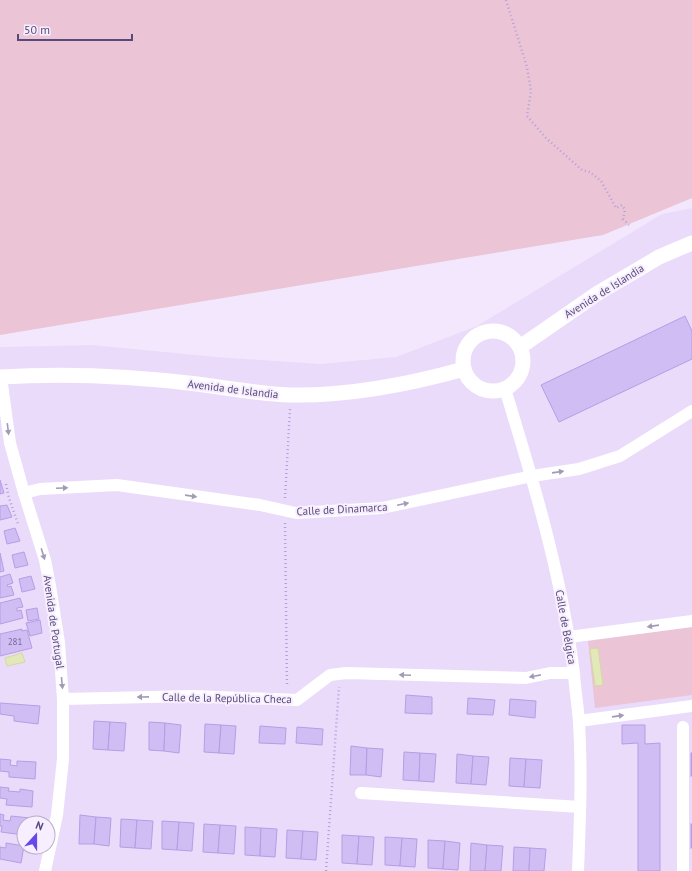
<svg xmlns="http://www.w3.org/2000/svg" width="692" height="871" font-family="'PT Sans',sans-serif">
<rect width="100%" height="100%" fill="#f3e7fd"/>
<path fill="#ebdbfa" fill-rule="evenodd" d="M692,208V871H0V347L92,345L217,357L320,364L396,357L477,326L662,214ZM24,823H48V847H24Z"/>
<g fill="#ebc4d6">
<path d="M0,0H692V198L603,235L0,335Z"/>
<path d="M692,627V695L595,708L588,641Z"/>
</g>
<g fill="#e3e8ba" stroke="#d3daa0">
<path d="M598,648L603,685L595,686L590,649Z"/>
<path d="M22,653L25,662L7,666L5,658Z"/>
</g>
<g fill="#d0bdf3" stroke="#b69de6">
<path d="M685,316L692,331V359L559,422L541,385Z"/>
<path d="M0,480L4,493L0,494Z"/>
<path d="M7,505L12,517L0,520V506Z"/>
<path d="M15,528L20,541L7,544L4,531Z"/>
<path d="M24,552L28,565L15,568L12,555Z"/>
<path d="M0,553L4,571L0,572Z"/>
<path d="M10,574L13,583L7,585L8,587L11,586L14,595L0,598V577Z"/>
<path d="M31,576L35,589L22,592L19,579Z"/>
<path d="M20,598L23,607L17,608V611L21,610L23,618L0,624V603Z"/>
<path d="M37,608L39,619L28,621L26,610Z"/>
<path d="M40,620L42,633L30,636L26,623Z"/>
<path d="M22,629V631L27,630L32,648L0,656V634Z"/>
<path d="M406,695L432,697V714L405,713Z"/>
<path d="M468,698L495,700L493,715L467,714Z"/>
<path d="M510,699L536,701L535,718L509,715Z"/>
<path d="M0,703L40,706L38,724L14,721V716L0,714Z"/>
<path d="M94,721L110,722L108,750L93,749Z"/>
<path d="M110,722L126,723L124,751L108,750Z"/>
<path d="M149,722L165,723L164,751L149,750Z"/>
<path d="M165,723L181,725L179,753L164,751Z"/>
<path d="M205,724L221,725L219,753L204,752Z"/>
<path d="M221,725L236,726L234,754L219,753Z"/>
<path d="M622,725H645V744L660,743V871H638V743L622,744Z"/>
<path d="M260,726L286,728L285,744L259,743Z"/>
<path d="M297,727L323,729L322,745L296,743Z"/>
<path d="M351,746L367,748L366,775H350Z"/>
<path d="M367,748L383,749L381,777L366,775Z"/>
<path d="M404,752L420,753L419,781L403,780Z"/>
<path d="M420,753L436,754L434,782L419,781Z"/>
<rect x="691" y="753" width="1" height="23"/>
<path d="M457,754L473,756L471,784L456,783Z"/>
<path d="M473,756L489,757L486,785L471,784Z"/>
<path d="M510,758L526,759L524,787L509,786Z"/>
<path d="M0,759L11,760L10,765L17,766V761L36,762L35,779L9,777V772L0,771Z"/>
<path d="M526,759L542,760L540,788L524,787Z"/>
<path d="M0,787L9,788L8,791L20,792V789L33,791L32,807L6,805L7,799L0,798Z"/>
<path d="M0,814L4,815L3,820L10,821L11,816L30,818L29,823H24V835L1,832L2,826H0Z"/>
<path d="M80,815L96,817L94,844H79Z"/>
<path d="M96,817L111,818L109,846L94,844Z"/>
<path d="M121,819L137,820L135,848L120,847Z"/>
<path d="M137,820L153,821L151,849L135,848Z"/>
<path d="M162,821L179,822L177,850L162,849Z"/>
<path d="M179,822L194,823L192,851L177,850Z"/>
<path d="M204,824L220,825L218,853L203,852Z"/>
<rect x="691" y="824" width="1" height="24"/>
<path d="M220,825L236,826L234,854L218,853Z"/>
<path d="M245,827L261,828L260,856L245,855Z"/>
<path d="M261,828L277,829L275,857L260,856Z"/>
<path d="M287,830L303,831L301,859L286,858Z"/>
<path d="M303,831L318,832L316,860L301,859Z"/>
<path d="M342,835L359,836L357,864L342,863Z"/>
<path d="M359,836L374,837L372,865L357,864Z"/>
<path d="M385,837L402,838L400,866L385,865Z"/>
<path d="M402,838L417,839L415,867L400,866Z"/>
<path d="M428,840L445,841L443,869L428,868Z"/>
<path d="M445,841L460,843L458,870L443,869Z"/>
<path d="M6,843L24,846L21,863L0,859V847L6,848Z"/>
<path d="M471,843L487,845L485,871H470Z"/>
<path d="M487,845L503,846L501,871H485Z"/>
<path d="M514,847L530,848L529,871H513Z"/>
<path d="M530,848L546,849L544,871H529Z"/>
</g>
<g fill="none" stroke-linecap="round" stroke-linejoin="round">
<g stroke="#b3a0d9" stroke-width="2.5" stroke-dasharray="1 3" stroke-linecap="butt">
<path d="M506,0L527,67L531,91L527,116L546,138L582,170L590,172L601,181L616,208L622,205L625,210L623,219L629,225"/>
<path d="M6,484L9,498L18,524"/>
<path d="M285,498L290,409"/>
<path d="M285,523L287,686"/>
<path d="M326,871L339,687"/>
</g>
<g stroke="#fff" stroke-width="12">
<path d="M1,377L10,443L24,493L45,560L50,586L59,643L63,699V759L57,815L45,871"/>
<path d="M505,389C534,483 562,577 574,674C575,690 578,706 579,723C582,772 580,822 578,871"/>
<path d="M24,493L40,489L117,485L260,505L296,513L382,508L532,476L579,469L620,456L692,411"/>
<path d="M569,637L692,621"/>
<path d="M63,699L192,696L297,700L330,675L346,673L526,678L550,673H573"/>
<path d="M579,721L692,706"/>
<path d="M683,727V871"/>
<path d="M361,793L580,807"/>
</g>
<g stroke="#fff" stroke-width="15">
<circle cx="493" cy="361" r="30"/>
<path d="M520,347L598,293L659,257L692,243"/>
<path d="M0,377C65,373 132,376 197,384C228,388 259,394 290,395C349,396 407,385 464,369"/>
</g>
</g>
<defs><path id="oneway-solid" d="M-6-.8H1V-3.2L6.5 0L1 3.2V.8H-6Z"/></defs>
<g fill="#a39bb5">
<use href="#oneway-solid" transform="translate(8 429) rotate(83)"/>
<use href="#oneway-solid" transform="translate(558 472) rotate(-8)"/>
<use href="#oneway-solid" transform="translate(62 488) rotate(-2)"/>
<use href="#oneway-solid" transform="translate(191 496) rotate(8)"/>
<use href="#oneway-solid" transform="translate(403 504) rotate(-12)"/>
<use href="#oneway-solid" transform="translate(43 554) rotate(73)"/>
<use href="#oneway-solid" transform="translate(653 626) rotate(172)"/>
<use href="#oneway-solid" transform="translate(405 675) rotate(-178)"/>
<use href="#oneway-solid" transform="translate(535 676) rotate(169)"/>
<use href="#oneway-solid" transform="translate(62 683) rotate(85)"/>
<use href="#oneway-solid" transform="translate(143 697) rotate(179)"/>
<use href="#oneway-solid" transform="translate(618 716) rotate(-8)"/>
</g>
<g text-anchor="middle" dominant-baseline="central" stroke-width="4" stroke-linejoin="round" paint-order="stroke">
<g font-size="9" fill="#766797">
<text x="15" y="641">281</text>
</g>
<g font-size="11" fill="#584a78" stroke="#f7eeff">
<text transform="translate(604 291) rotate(-32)">Avenida de Islandia</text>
<text transform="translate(233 389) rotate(7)">Avenida de Islandia</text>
<text transform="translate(342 509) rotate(-3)">Calle de Dinamarca</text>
<text transform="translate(54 622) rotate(82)">Avenida de Portugal</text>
<text transform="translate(566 627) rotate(80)">Calle de Bélgica</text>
<text transform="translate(227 698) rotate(1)">Calle de la República Checa</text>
</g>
</g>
<g transform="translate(36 835) rotate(21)"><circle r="19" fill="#f7eeff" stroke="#b7acc9"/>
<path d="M0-3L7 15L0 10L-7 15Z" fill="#6649ea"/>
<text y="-6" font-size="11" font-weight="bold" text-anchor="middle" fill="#584a78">N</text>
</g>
<path d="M18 34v6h114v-6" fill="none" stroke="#584a78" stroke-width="2"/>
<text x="24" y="34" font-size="12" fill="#584a78" stroke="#f7eeff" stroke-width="3" paint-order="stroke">50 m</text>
</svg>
